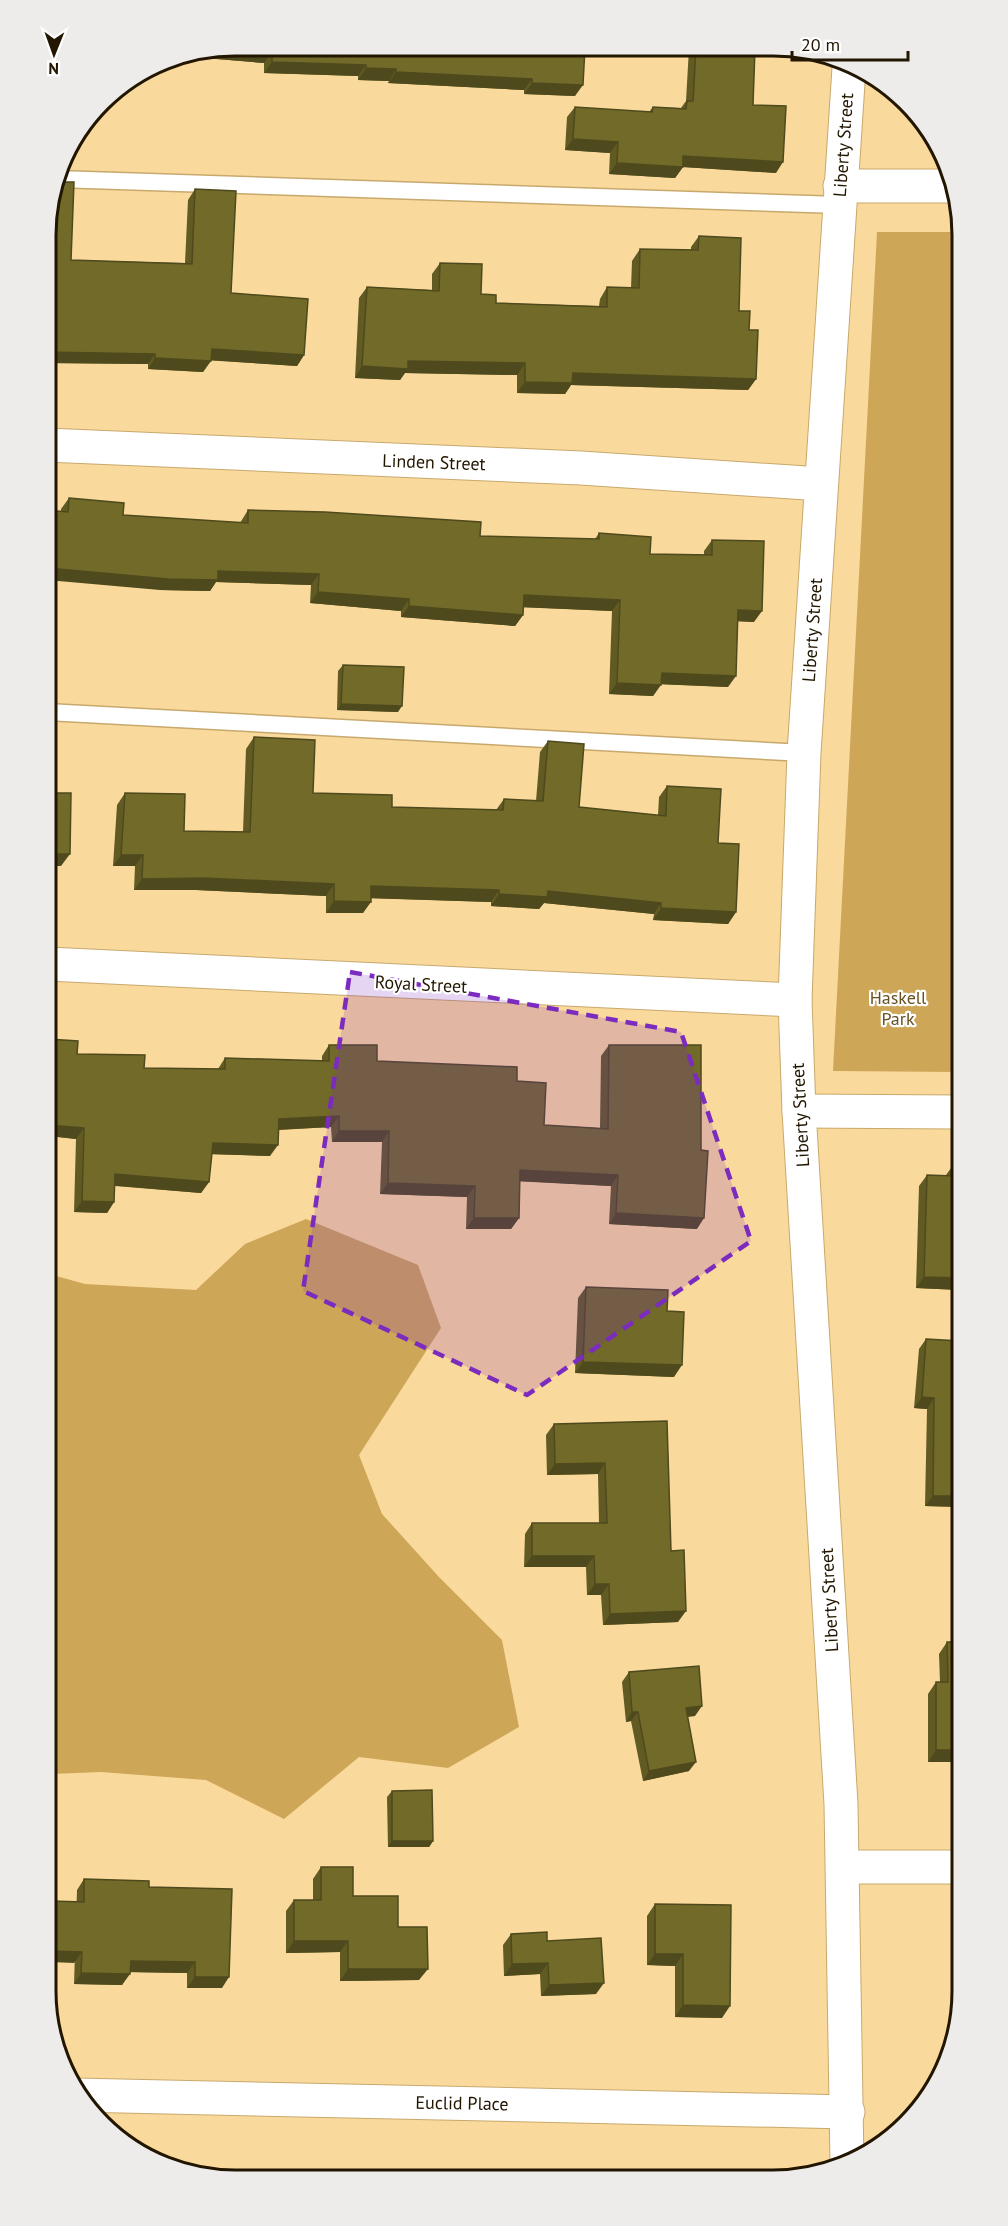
<svg xmlns="http://www.w3.org/2000/svg" width="1008" height="2226" font-family="'PT Sans',sans-serif">
<rect width="100%" height="100%" fill="#fad99c"/>
<g fill="#cda658">
<path d="M877,232H957L959,1072L833,1071Z"/>
<path d="M306,1219L418,1265L441,1328L359,1455L382,1514L439,1577L502,1640L519,1727L448,1768L359,1757L284,1819L206,1780L101,1772L51,1774L49,1274L85,1284L196,1290L245,1244Z"/>
</g>
<g fill="none" stroke-linecap="round" stroke-linejoin="round">
<g stroke="#c8a96d" stroke-width="19">
<g id="lane">
<path d="M57,179L839,205"/>
<path d="M47,712L804,753"/>
</g>
</g>
<g stroke="#c8a96d" stroke-width="35">
<g id="street">
<path d="M840,186H956"/>
<path d="M46,445L581,468L821,484"/>
<path d="M48,964L795,1000"/>
<path d="M799,1111L960,1112"/>
<path d="M843,1867H962"/>
<path d="M76,2095L848,2112"/>
<path d="M847,2163L841,1804L799,1111L795,1000L804,753L849,68"/>
</g>
</g>
<use href="#lane" stroke="#fff" stroke-width="16"/>
<use href="#street" stroke="#fff" stroke-width="33"/>
</g>
<g fill="#615b23">
<path d="M235,45L585,47L575,96L524,94V90L388,83L389,81L358,80V76L264,73V63L180,56Z"/>
<path d="M689,48H755L753,105L776,173L683,167L675,178L609,174L610,153L565,150L567,117L575,107L649,112L653,107L681,108L686,101Z"/>
<path d="M195,189L231,293L304,355L297,366L211,360L203,372L148,369V364L46,363L45,222L71,260L185,263L188,200Z"/>
<path d="M699,236L749,330L756,379L748,390L571,385L565,394L517,393V375L405,373L400,380L355,378L359,298L367,287L432,290V274L440,263L481,294L496,303L599,306L600,299L607,287L631,288L632,261L640,249L691,250V247Z"/>
<path d="M69,498L123,515L240,523L248,510L480,536L595,539L599,533L650,554L704,555V551L712,540L754,622L738,621L728,687L661,684L653,696L609,694L612,611L523,607V615L515,626L401,617V611L310,603L311,585L216,582L210,591L160,590L61,511V509Z"/>
<path d="M343,665L398,712L337,710L338,671Z"/>
<path d="M254,737L313,793L392,807L496,810L504,799L536,801L540,752L548,741L579,807L658,815L659,797L667,786L718,843L736,912L728,924L653,920L654,914L544,903L539,909L491,906V902L371,898L363,913H326V896L196,890H134L135,866H113L117,805L125,793L184,831L243,832L246,749Z"/>
<path d="M48,1039L77,1054L144,1068L218,1069L225,1058L322,1061V1056L329,1045L377,1061L517,1081L544,1125L600,1128L601,1056L609,1045L697,1229L609,1224L611,1186L520,1181L519,1218L511,1229H466L467,1197L380,1194L382,1142H332L331,1127L279,1130L270,1156L212,1154L209,1182L201,1193L115,1186L114,1202L107,1213L74,1212L76,1139L49,1136Z"/>
<path d="M954,1164L960,1290L916,1288L919,1186L927,1175H946Z"/>
<path d="M586,1287L667,1311L674,1377L575,1373L578,1298Z"/>
<path d="M960,1331L961,1507L925,1506L927,1409L914,1408L919,1349L926,1339L956,1341V1337Z"/>
<path d="M667,1421L671,1551L678,1622L603,1625L601,1595H587L586,1567H524L525,1534L532,1523H599L598,1474L547,1475L546,1435L554,1424Z"/>
<path d="M947,1642H961L962,1762H928V1694L936,1682H940L939,1654Z"/>
<path d="M629,1672L695,1716L687,1717L689,1771L643,1781L631,1721L626,1722L622,1682Z"/>
<path d="M392,1791L433,1841L429,1847H388L387,1797Z"/>
<path d="M321,1867L353,1896L398,1927L419,1980L340,1981V1952L286,1953V1911L294,1900H313V1879Z"/>
<path d="M84,1879L149,1887L222,1988H187V1973L130,1972L122,1985L74,1984L77,1890Z"/>
<path d="M655,1904L722,2018L675,2017V1966L647,1965V1916Z"/>
<path d="M511,1934L547,1941L596,1994L541,1996L540,1974L504,1976L503,1945Z"/>
</g>
<g fill="#4f4a1d">
<path d="M223,47L272,52L264,63L180,56Z"/>
<path d="M272,62L366,65L358,76L264,73Z"/>
<path d="M366,68L396,69L389,81L358,80Z"/>
<path d="M396,72L532,79L524,90L388,83Z"/>
<path d="M532,83L583,85L575,96L524,94Z"/>
<path d="M573,139L618,142L610,153L565,150Z"/>
<path d="M683,156L783,162L776,173L683,167L675,178L609,174L617,163Z"/>
<path d="M212,349L304,355L297,366L204,360Z"/>
<path d="M46,352L155,354L148,364L46,363Z"/>
<path d="M155,358L211,361L203,372L148,369Z"/>
<path d="M408,361L525,363L517,375L405,373L400,380L355,378L362,366Z"/>
<path d="M573,373L756,379L748,390L571,385L565,394L517,393L525,382Z"/>
<path d="M47,568L218,571L319,574L311,585L216,582L210,591L160,590L47,580Z"/>
<path d="M318,592L409,599L401,611L310,603Z"/>
<path d="M524,595L620,600L612,611L516,607Z"/>
<path d="M409,606L523,615L515,626L401,617Z"/>
<path d="M738,610L762,611L754,622L731,621Z"/>
<path d="M662,673L736,676L728,687L654,684Z"/>
<path d="M617,683L661,685L653,696L609,694Z"/>
<path d="M341,704L402,706L398,712L337,710Z"/>
<path d="M48,854H70L61,866H48Z"/>
<path d="M121,855H143L135,866H113Z"/>
<path d="M204,878L334,884L326,896L196,890H134L142,879Z"/>
<path d="M371,886L499,890L491,902L363,898Z"/>
<path d="M548,891L661,903L654,914L544,903L539,909L491,906L499,894Z"/>
<path d="M334,901L371,902L363,913H326Z"/>
<path d="M661,908L736,912L728,924L653,920Z"/>
<path d="M339,1116L331,1127L271,1130L279,1119Z"/>
<path d="M48,1125L84,1128L76,1139L49,1136Z"/>
<path d="M339,1131H389L382,1142H332Z"/>
<path d="M213,1143L278,1145L270,1156L205,1154Z"/>
<path d="M520,1170L618,1175L611,1186L513,1181Z"/>
<path d="M115,1174L209,1182L201,1193L108,1185Z"/>
<path d="M388,1183L475,1186L467,1197L380,1194Z"/>
<path d="M82,1201L114,1202L107,1213L74,1212Z"/>
<path d="M616,1213L704,1218L697,1229L609,1224Z"/>
<path d="M474,1218H519L511,1229H466Z"/>
<path d="M924,1277L960,1278V1290L916,1288Z"/>
<path d="M583,1362L682,1365L674,1377L575,1373Z"/>
<path d="M922,1397L934,1398L927,1409L914,1408Z"/>
<path d="M605,1463L598,1474L547,1475L555,1464Z"/>
<path d="M933,1496H961V1507L925,1506Z"/>
<path d="M532,1556H594L586,1567H524Z"/>
<path d="M595,1584H609L601,1595H587Z"/>
<path d="M686,1611L678,1622L603,1625L610,1614Z"/>
<path d="M702,1706L695,1716L679,1717L686,1708Z"/>
<path d="M632,1712H638L631,1721L626,1722Z"/>
<path d="M936,1750H962V1762H928Z"/>
<path d="M696,1762L689,1771L643,1781L649,1771Z"/>
<path d="M392,1841H433L429,1847H388Z"/>
<path d="M294,1941H348L340,1952L286,1953Z"/>
<path d="M51,1951L82,1952L74,1963L51,1962Z"/>
<path d="M655,1954H683L675,1966L647,1965Z"/>
<path d="M131,1961L195,1962L187,1973L123,1972Z"/>
<path d="M548,1963L540,1974L504,1976L512,1964Z"/>
<path d="M348,1969H428L419,1980L340,1981Z"/>
<path d="M81,1973L130,1974L122,1985L74,1984Z"/>
<path d="M195,1977H229L222,1988H187Z"/>
<path d="M604,1983L596,1994L541,1996L549,1985Z"/>
<path d="M683,2005L730,2006L722,2018L675,2017Z"/>
</g>
<g fill="#716a29" stroke="#4f4a1d" stroke-width="1.5">
<path d="M235,45L585,47L583,85L532,83V79L396,72V69L366,68V65L272,62V52L223,47Z"/>
<path d="M696,48H755L753,105L786,106L783,162L683,156V167L617,163L618,142L573,139L575,107L652,112L653,107L686,109L687,101H693Z"/>
<path d="M56,182H74L71,260L192,264L195,189L236,191L231,293L308,299L304,355L212,349L211,361L155,358V354L46,352L45,222Z"/>
<path d="M699,236L741,238L739,311H750L749,330H758L756,379L573,373L572,383L525,382V363L408,361V369L362,366L367,287L439,291L440,263L482,264L481,294L496,295V303L607,307V287L639,288L640,249L698,250Z"/>
<path d="M69,498L124,503L123,515L248,523V510L325,512L481,522L480,536L599,539V533L651,537L650,554L712,555V540L764,541L762,611L738,610L736,676L662,673L661,685L617,683L620,600L524,595L523,615L409,606V599L318,592L319,574L218,571V580L168,579L47,568L46,510L68,512Z"/>
<path d="M343,665L404,667L402,706L341,704Z"/>
<path d="M254,737L315,740L313,793L392,795V807L503,810L504,799L543,801L548,741L584,744L579,807L666,816L667,786L721,789L718,843L739,844L736,912L661,908V903L548,891L547,897L499,894V890L371,886V902L334,901V884L204,878L142,879L143,855H121L125,793L185,794L184,831L250,832Z"/>
<path d="M47,793H71L70,854H48Z"/>
<path d="M48,1039L78,1041L77,1054L145,1055L144,1068L225,1069V1058L329,1061V1045H377V1061L517,1067V1081L546,1083L544,1125L608,1129L609,1045H701V1150L708,1151L704,1218L616,1213L618,1175L520,1170L519,1218H474L475,1186L388,1183L389,1131H339V1116L279,1119L278,1145L213,1143L209,1182L115,1174L114,1202L82,1201L84,1128L48,1125Z"/>
<path d="M954,1164H960V1278L924,1277L927,1175L954,1176Z"/>
<path d="M586,1287L668,1290L667,1311L684,1312L682,1365L583,1362Z"/>
<path d="M926,1339L960,1341L961,1496H933L934,1398L922,1397Z"/>
<path d="M667,1421L671,1551L684,1550L686,1611L610,1614L609,1584H595L594,1556H532V1523H607L605,1463L555,1464L554,1424Z"/>
<path d="M947,1642H961L962,1750H936V1682H948Z"/>
<path d="M699,1666L702,1706L686,1708L696,1762L649,1771L638,1712H632L629,1672Z"/>
<path d="M432,1790L433,1841H392V1791Z"/>
<path d="M321,1867H353V1896H398V1927H427L428,1969H348V1941H294V1900H321Z"/>
<path d="M84,1879L149,1881V1887L232,1889L229,1977H195V1962L131,1961L130,1974L81,1973L82,1952L51,1951V1901L84,1902Z"/>
<path d="M655,1904L731,1905L730,2006L683,2005V1954H655Z"/>
<path d="M547,1932V1941L601,1938L604,1983L549,1985L548,1963L512,1964L511,1934Z"/>
</g>
<path fill="#7b2cbf" fill-opacity="0.2" stroke="#7b2cbf" stroke-width="4.5" stroke-dasharray="12 8" stroke-linejoin="round" d="M350,972L681,1032L751,1241L527,1395L303,1291Z"/>
<g text-anchor="middle" dominant-baseline="central" stroke-width="4.5" stroke-linejoin="round" paint-order="stroke">
<g font-size="18" fill="#221600" stroke="#fff">
<text transform="translate(843 145) rotate(-86)">Liberty Street</text>
<text transform="translate(434 462) rotate(2)">Linden Street</text>
<text transform="translate(812 630) rotate(-86)">Liberty Street</text>
<text transform="translate(421 984) rotate(3)">Royal Street</text>
<text transform="translate(800 1115) rotate(-93)">Liberty Street</text>
<text transform="translate(829 1600) rotate(-93)">Liberty Street</text>
<text transform="translate(462 2103) rotate(1)">Euclid Place</text>
</g>
<g font-size="18" fill="#675123" stroke="#fff">
<text x="898" y="997">Haskell<tspan x="898" dy="21">Park</tspan></text>
</g>
</g>
<path d="M0 0H1008V2226H0ZM235 56H773A179 179 0 0 1 952 235V1991A179 179 0 0 1 773 2170H235A179 179 0 0 1 56 1991V235A179 179 0 0 1 235 56Z" fill="#edeceb" fill-rule="evenodd"/>
<path fill="none" stroke="#221600" stroke-width="3" d="M235 56H773A179 179 0 0 1 952 235V1991A179 179 0 0 1 773 2170H235A179 179 0 0 1 56 1991V235A179 179 0 0 1 235 56Z"/>
<g transform="translate(54 54) rotate(181)" stroke="#ffffff" stroke-width="4.5" paint-order="stroke">
<path d="M0-4.5L10 22L0 15L-10 22Z" fill="#221600"/>
<text y="-9" font-size="16" font-weight="bold" text-anchor="middle" fill="#221600">N</text>
</g>
<path d="M792 51v9h116v-9" fill="none" stroke="#221600" stroke-width="3"/>
<text x="801" y="51" font-size="18" fill="#221600" stroke="#ffffff" stroke-width="4.5" paint-order="stroke">20 m</text>
</svg>
